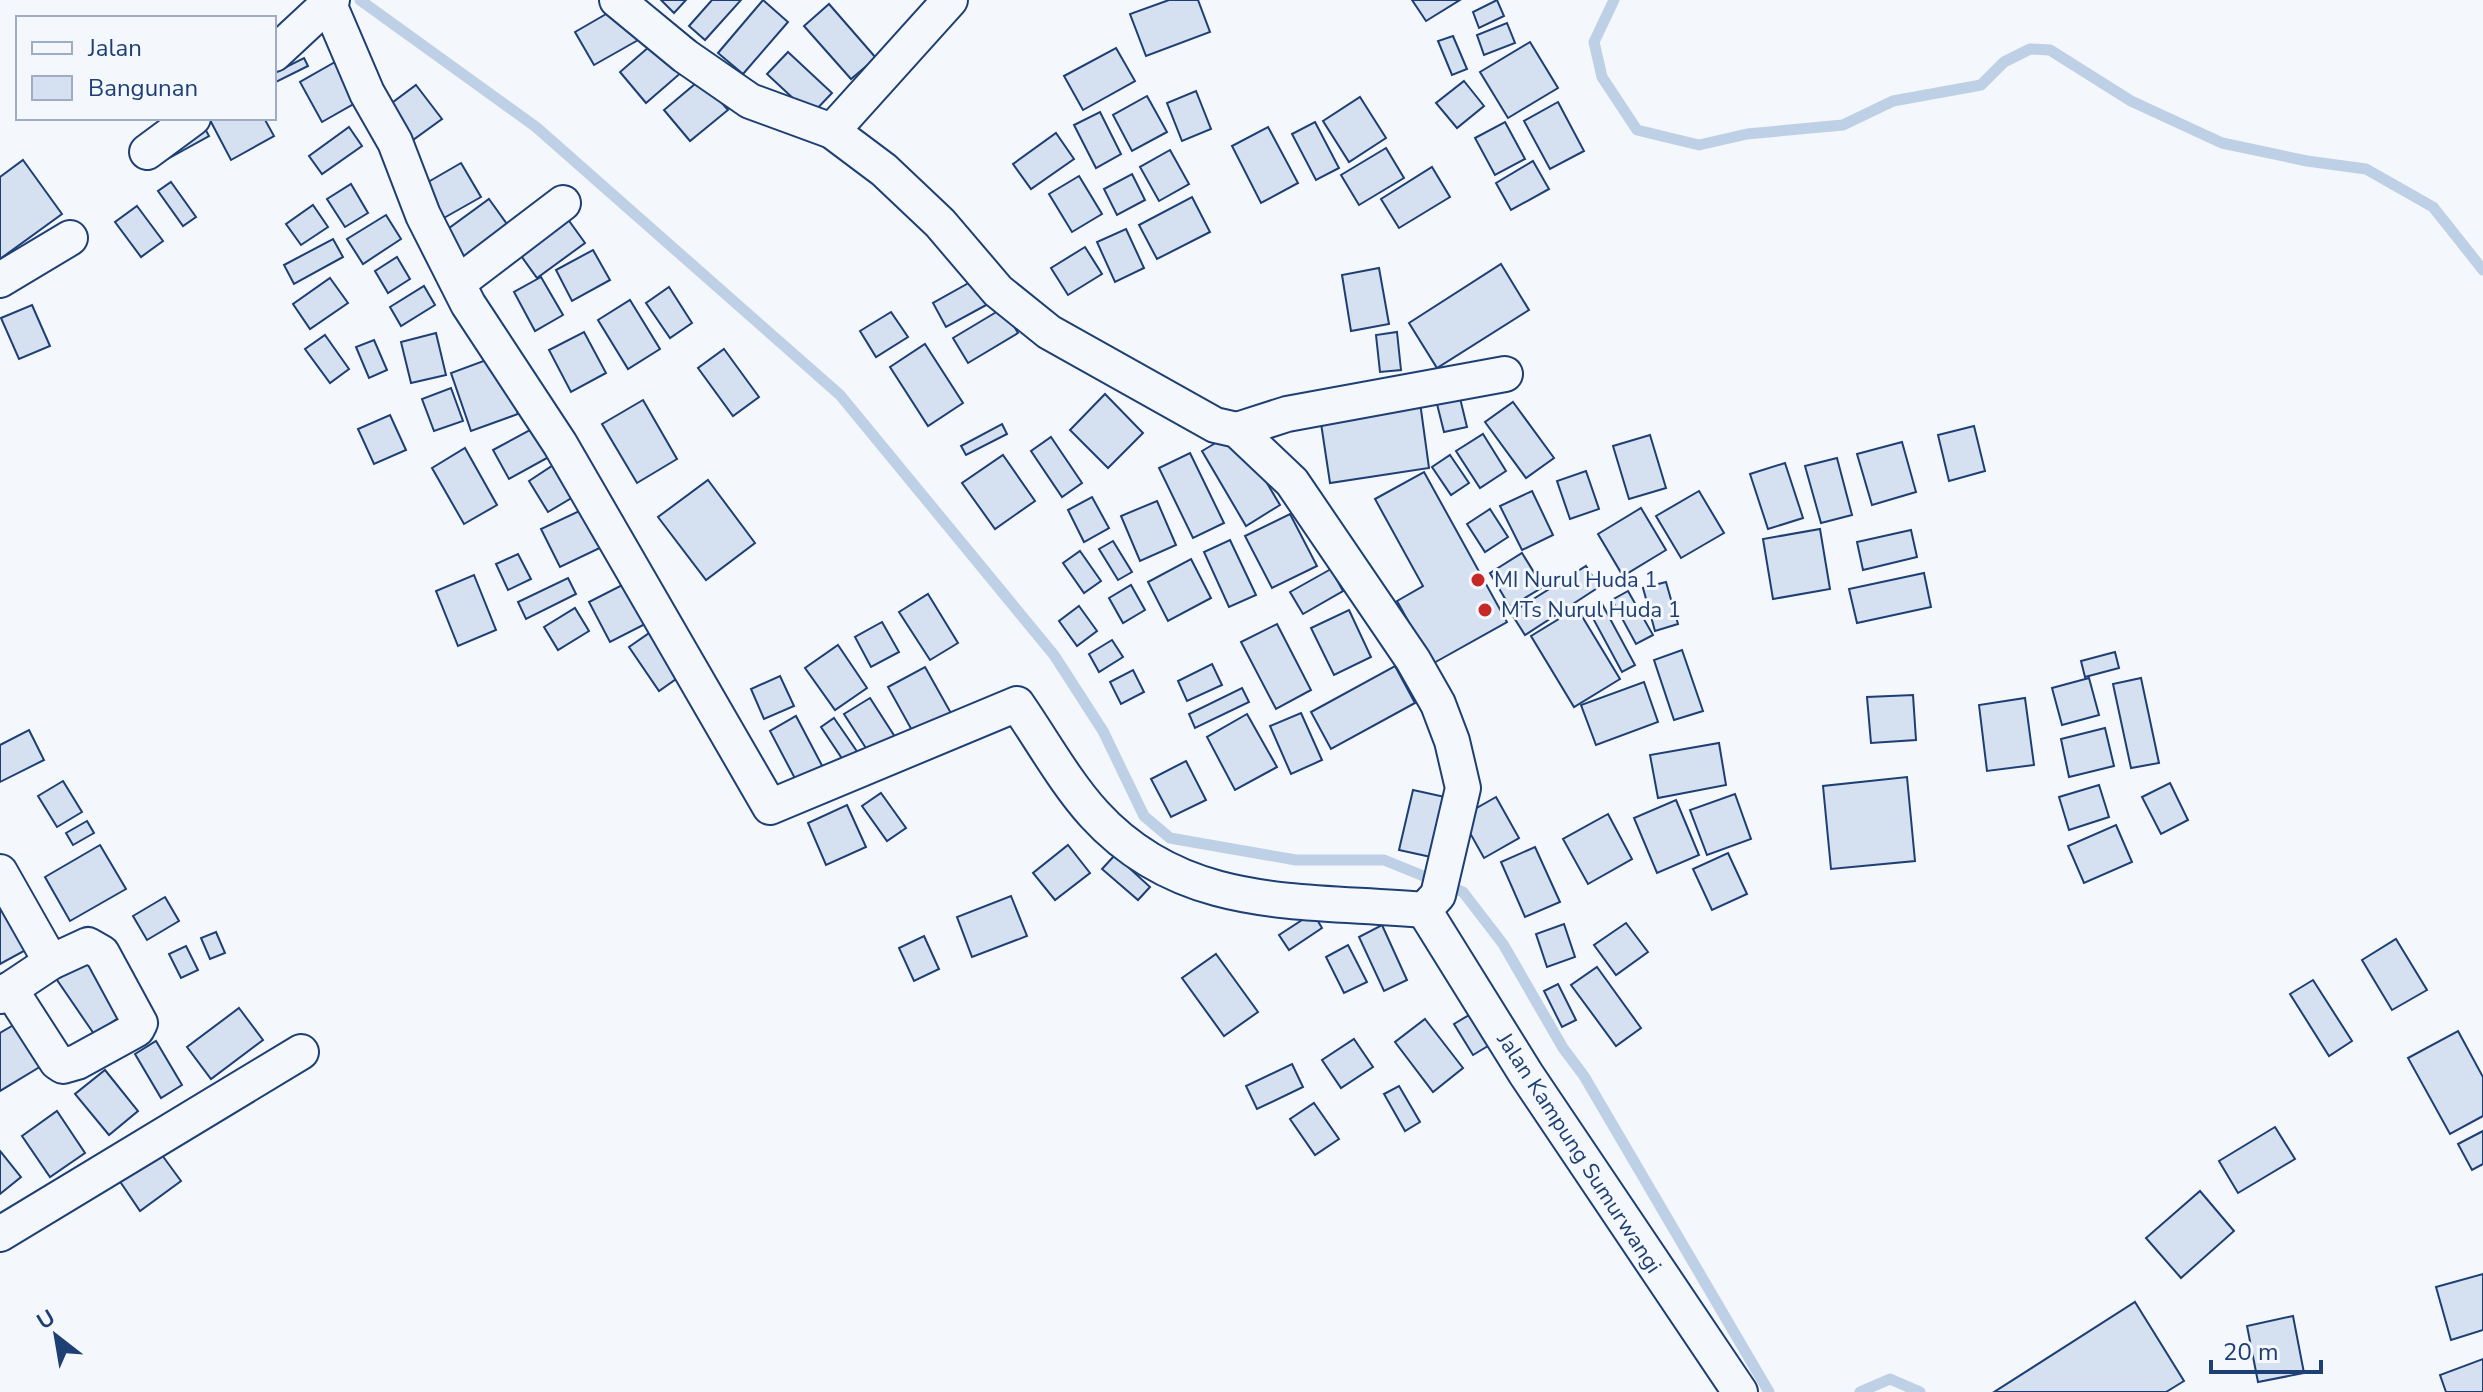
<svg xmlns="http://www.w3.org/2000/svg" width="2483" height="1392" font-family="'Nunito Sans',sans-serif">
<rect width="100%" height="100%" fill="#f4f7fb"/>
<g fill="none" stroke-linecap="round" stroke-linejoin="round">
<g stroke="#bed0e5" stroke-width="11">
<path d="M360,0L536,127L840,395L1054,655L1103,731L1144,816L1170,838L1296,860H1384L1463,892L1503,944L1563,1048L1584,1076L1769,1392"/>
<path d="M1614,0L1594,42L1602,77L1637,130L1699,145L1747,134L1843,125L1893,101L1981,85L2004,62L2030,49L2050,50L2131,101L2222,143L2307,161L2366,169L2433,207L2483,270"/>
<path d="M1860,1392L1890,1379L1920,1392"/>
</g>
</g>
<g fill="#d5e0f0" stroke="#1d3f73" stroke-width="2">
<path d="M661,0H686L674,13Z"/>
<path d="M712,0H741L705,40L689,26Z"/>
<path d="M763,0L788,22L743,74L718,53Z"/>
<path d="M1169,0H1198L1210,32L1146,56L1130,14Z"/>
<path d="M1412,0H1460L1426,21Z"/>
<path d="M1497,0L1504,16L1479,28L1473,12Z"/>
<path d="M829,4L876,58L851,79L804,26Z"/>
<path d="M620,6L640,39L594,65L575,32Z"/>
<path d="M1507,23L1515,43L1484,55L1477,35Z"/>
<path d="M1453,36L1467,69L1452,75L1438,41Z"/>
<path d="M657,40L683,71L646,103L620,72Z"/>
<path d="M1530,42L1558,88L1508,118L1480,72Z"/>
<path d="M1116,48L1135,81L1083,110L1064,76Z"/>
<path d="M788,52L832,93L811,115L767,74Z"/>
<path d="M304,58L308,66L274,83V73Z"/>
<path d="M342,58L364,98L322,122L300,82Z"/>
<path d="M701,79L728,110L690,141L664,110Z"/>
<path d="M1464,81L1484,106L1457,128L1436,103Z"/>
<path d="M416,85L442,119L406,145L381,111Z"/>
<path d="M1196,91L1211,129L1182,141L1167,103Z"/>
<path d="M1147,96L1167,132L1132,151L1113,115Z"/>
<path d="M1360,97L1386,138L1349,162L1323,121Z"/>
<path d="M1558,102L1584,151L1550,169L1524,121Z"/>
<path d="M1100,112L1121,154L1096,168L1074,125Z"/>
<path d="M213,118H264L274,136L231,160L210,120Z"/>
<path d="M1315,122L1339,168L1316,180L1292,134Z"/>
<path d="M1505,122L1525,159L1495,175L1475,138Z"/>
<path d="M202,123L209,136L153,167Z"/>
<path d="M349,127L362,146L322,174L309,156Z"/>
<path d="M1268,127L1298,183L1261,203L1232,146Z"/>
<path d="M1056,133L1074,159L1031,189L1013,164Z"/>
<path d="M1386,148L1404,178L1359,205L1341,175Z"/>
<path d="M1170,150L1189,184L1159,201L1140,167Z"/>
<path d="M23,160L62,214L0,259V177Z"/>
<path d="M1533,161L1549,189L1511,210L1496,183Z"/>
<path d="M461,163L481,197L435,223L416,189Z"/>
<path d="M1432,167L1450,197L1399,228L1381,199Z"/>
<path d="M1132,174L1145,200L1117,215L1104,189Z"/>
<path d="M1079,176L1102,214L1072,232L1049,194Z"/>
<path d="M171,182L196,217L183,226L158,191Z"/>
<path d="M351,184L368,213L345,227L327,199Z"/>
<path d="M1192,197L1210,232L1157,259L1139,225Z"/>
<path d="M489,199L512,231L464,266L441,234Z"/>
<path d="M313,205L328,227L301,245L286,224Z"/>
<path d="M137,206L163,241L141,257L115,222Z"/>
<path d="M562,211L585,243L537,278L514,246Z"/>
<path d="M386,215L401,239L363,264L347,239Z"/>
<path d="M1126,229L1144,268L1115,282L1097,242Z"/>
<path d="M333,239L343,257L294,284L284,265Z"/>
<path d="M1085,247L1102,274L1068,295L1051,268Z"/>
<path d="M593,250L610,280L572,301L556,270Z"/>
<path d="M397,257L410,279L388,293L375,271Z"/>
<path d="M1501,264L1529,310L1437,368L1409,323Z"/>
<path d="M1379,268L1389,324L1351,331L1342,275Z"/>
<path d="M541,277L563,315L535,331L514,292Z"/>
<path d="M330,278L348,303L310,329L293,304Z"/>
<path d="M974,280L988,304L946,327L933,303Z"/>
<path d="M424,286L435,305L401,326L390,307Z"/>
<path d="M669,287L692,323L670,338L646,303Z"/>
<path d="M630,300L660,349L628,369L598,320Z"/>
<path d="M32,305L50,346L19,359L1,318Z"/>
<path d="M1003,308L1018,333L968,363L953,338Z"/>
<path d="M891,312L908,337L876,357L860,331Z"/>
<path d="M584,332L606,373L571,392L549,350Z"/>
<path d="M1397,332L1401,370L1380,372L1376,335Z"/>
<path d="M436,333L446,375L411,383L401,342Z"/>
<path d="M325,335L349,369L330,383L305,349Z"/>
<path d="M374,340L387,370L369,378L356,347Z"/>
<path d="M925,344L963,403L928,426L890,367Z"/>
<path d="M724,349L759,397L733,416L698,368Z"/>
<path d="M497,356L518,414L471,431L451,373Z"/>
<path d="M451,388L463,421L434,431L422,399Z"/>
<path d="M1105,394L1143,433L1108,468L1070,430Z"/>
<path d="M1459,394L1467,427L1444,432L1436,400Z"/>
<path d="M1419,395L1429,468L1330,483L1319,410Z"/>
<path d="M643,400L677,459L637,483L602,424Z"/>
<path d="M1513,402L1554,458L1526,478L1485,422Z"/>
<path d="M390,415L406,450L374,464L358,429Z"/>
<path d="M541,424L556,453L509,479L493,450Z"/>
<path d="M1002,424L1007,434L966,455L961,446Z"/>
<path d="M1974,426L1985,471L1949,481L1938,435Z"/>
<path d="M1236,431L1280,505L1246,526L1202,451Z"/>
<path d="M1483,434L1506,471L1480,488L1456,451Z"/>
<path d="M1650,435L1666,488L1629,499L1613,446Z"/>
<path d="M1051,437L1082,483L1062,497L1031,451Z"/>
<path d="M1902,442L1916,492L1872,505L1857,454Z"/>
<path d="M465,448L497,505L464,524L432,468Z"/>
<path d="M1190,453L1224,523L1193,538L1159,468Z"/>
<path d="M1003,455L1035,501L995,529L962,483Z"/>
<path d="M1450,455L1469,483L1451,495L1432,467Z"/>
<path d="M564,458L585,490L548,512L529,481Z"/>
<path d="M1837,458L1852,515L1821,523L1805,466Z"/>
<path d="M1785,463L1803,518L1768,529L1750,474Z"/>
<path d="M1586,471L1599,509L1570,519L1557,481Z"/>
<path d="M1424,472L1507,622L1432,664L1397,601L1423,586L1375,499Z"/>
<path d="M708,480L755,543L706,580L658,517Z"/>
<path d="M1532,491L1553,535L1522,550L1500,506Z"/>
<path d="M1699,491L1724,533L1681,558L1656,516Z"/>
<path d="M1092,497L1109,528L1084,542L1068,510Z"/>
<path d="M1157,501L1176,545L1140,561L1121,516Z"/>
<path d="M588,507L606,545L560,567L541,529Z"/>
<path d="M1641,508L1666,550L1623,576L1598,534Z"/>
<path d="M1490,509L1508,537L1485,552L1467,524Z"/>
<path d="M1290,514L1317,566L1272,588L1245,536Z"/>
<path d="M1820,529L1830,589L1773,599L1763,539Z"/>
<path d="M1911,530L1917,557L1863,570L1857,542Z"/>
<path d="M1230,540L1256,595L1229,607L1204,552Z"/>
<path d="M1113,541L1132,572L1118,580L1099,549Z"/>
<path d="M1080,551L1101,581L1084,593L1063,563Z"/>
<path d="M1522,553L1543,587L1510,607L1490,573Z"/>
<path d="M518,554L531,579L508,590L496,564Z"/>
<path d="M1191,559L1211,598L1168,621L1148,582Z"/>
<path d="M1586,566L1599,587L1525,635L1511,613Z"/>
<path d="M1331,569L1343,591L1303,614L1290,592Z"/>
<path d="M1924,573L1931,607L1857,623L1849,589Z"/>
<path d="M474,575L496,630L458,646L436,591Z"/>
<path d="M568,578L576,594L526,619L518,602Z"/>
<path d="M630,581L651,621L610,642L589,602Z"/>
<path d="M1666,582L1678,624L1655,631L1643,588Z"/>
<path d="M1131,585L1145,610L1123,623L1109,598Z"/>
<path d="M1628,591L1653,635L1636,644L1612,600Z"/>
<path d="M928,594L958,643L930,660L899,612Z"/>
<path d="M1601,602L1635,665L1622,672L1588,609Z"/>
<path d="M1079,606L1097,631L1077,646L1059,621Z"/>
<path d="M575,608L589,631L558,650L544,627Z"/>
<path d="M1577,608L1620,679L1574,707L1531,636Z"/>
<path d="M1349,610L1371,657L1334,675L1311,628Z"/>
<path d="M882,622L899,652L871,667L855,637Z"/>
<path d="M1277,624L1311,690L1276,709L1241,642Z"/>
<path d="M655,629L686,672L659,691L629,647Z"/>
<path d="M1112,640L1123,657L1099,672L1089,654Z"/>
<path d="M838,645L867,688L835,710L805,668Z"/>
<path d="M1682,650L1703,711L1674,720L1654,660Z"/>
<path d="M2115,652L2119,668L2085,677L2081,661Z"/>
<path d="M1212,664L1222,685L1187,701L1178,681Z"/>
<path d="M1395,666L1415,703L1331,749L1311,712Z"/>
<path d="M925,667L956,722L919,743L888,687Z"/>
<path d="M1133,670L1144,692L1121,704L1110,682Z"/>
<path d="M780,676L794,706L764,719L751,689Z"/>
<path d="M2089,678L2099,715L2062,725L2052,688Z"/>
<path d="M2141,678L2159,763L2131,768L2113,684Z"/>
<path d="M1644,682L1658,722L1596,745L1581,705Z"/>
<path d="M1242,688L1249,702L1195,728L1189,714Z"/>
<path d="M1913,695L1916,740L1871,743L1867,697Z"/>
<path d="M870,698L897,740L871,756L844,714Z"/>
<path d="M2025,698L2034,765L1987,771L1979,705Z"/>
<path d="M1301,713L1322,760L1291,774L1270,726Z"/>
<path d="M1247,714L1277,767L1235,790L1207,737Z"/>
<path d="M796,716L827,775L800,788L770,731Z"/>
<path d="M834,718L865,763L851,772L821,727Z"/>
<path d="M2105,728L2114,766L2069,777L2061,739Z"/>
<path d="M29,730L44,760L0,782V745Z"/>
<path d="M1719,743L1726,785L1658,798L1650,755Z"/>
<path d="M1186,761L1206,800L1171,817L1151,779Z"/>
<path d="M1907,777L1915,861L1831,869L1823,786Z"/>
<path d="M63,781L82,812L57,827L38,796Z"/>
<path d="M2170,783L2188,820L2161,834L2142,797Z"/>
<path d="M2099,785L2109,817L2069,830L2059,797Z"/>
<path d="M1413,790L1445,797L1431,857L1399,850Z"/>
<path d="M881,793L906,828L887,841L862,806Z"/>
<path d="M1735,794L1751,839L1707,855L1690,810Z"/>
<path d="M1496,797L1519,838L1484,858L1461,817Z"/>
<path d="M1676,800L1699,855L1657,873L1634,818Z"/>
<path d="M847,805L866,847L826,865L808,823Z"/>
<path d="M1608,814L1632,859L1588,884L1563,839Z"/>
<path d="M87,821L94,833L73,845L66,833Z"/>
<path d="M2116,825L2132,862L2084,883L2068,846Z"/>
<path d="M100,845L126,889L70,921L45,877Z"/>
<path d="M1068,845L1090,873L1055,900L1033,873Z"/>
<path d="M1535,847L1560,902L1525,917L1501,862Z"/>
<path d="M1728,853L1747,894L1712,910L1693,869Z"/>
<path d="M1115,855L1150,887L1138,900L1102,869Z"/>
<path d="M0,891L35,945L0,964Z"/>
<path d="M1011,896L1027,936L972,957L957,917Z"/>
<path d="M165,897L179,921L147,940L133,916Z"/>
<path d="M1313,913L1322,928L1289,950L1279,935Z"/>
<path d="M1626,923L1648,952L1616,975L1594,945Z"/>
<path d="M1564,924L1575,957L1547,967L1536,934Z"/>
<path d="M1382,925L1407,980L1384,991L1359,937Z"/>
<path d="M216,932L225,953L210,959L201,938Z"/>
<path d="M924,936L939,969L914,981L899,948Z"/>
<path d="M2396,939L2427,990L2392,1010L2362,960Z"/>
<path d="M1348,945L1367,982L1344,993L1326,957Z"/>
<path d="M186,946L198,970L181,978L169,954Z"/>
<path d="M1216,954L1258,1012L1224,1036L1182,978Z"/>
<path d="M86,955L126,1013L94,1034L55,977Z"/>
<path d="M1597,967L1641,1028L1616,1046L1571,985Z"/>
<path d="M2313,980L2352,1041L2329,1056L2290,994Z"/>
<path d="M1558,984L1576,1020L1562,1027L1544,991Z"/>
<path d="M239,1008L263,1040L211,1079L187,1047Z"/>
<path d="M1469,1015L1488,1046L1473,1055L1454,1024Z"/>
<path d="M1425,1019L1463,1068L1433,1092L1395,1042Z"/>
<path d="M17,1023L43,1065L0,1091V1033Z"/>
<path d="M2458,1031L2483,1077V1116L2450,1134L2408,1058Z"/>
<path d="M1354,1039L1373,1067L1341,1088L1322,1060Z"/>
<path d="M156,1041L182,1085L161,1098L135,1054Z"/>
<path d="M1292,1064L1303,1087L1257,1109L1246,1086Z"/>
<path d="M105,1070L138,1111L109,1135L75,1094Z"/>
<path d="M1399,1086L1420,1122L1405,1131L1384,1094Z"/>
<path d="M1314,1103L1339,1139L1315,1155L1290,1119Z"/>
<path d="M57,1111L85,1153L50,1177L22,1136Z"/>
<path d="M2275,1127L2295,1159L2238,1193L2219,1161Z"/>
<path d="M2483,1131V1164L2472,1170L2458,1144Z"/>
<path d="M0,1151L21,1177L0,1194Z"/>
<path d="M159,1151L181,1181L140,1211L119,1180Z"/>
<path d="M2200,1191L2234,1231L2181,1278L2146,1238Z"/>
<path d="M2483,1274V1330L2451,1340L2436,1287Z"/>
<path d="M2135,1302L2184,1381L2166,1392H1994Z"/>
<path d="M2293,1316L2304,1373L2258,1382L2247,1326Z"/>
<path d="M2483,1359V1392H2446L2440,1375Z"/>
</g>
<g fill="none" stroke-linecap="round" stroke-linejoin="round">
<g stroke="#1d3f73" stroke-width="38">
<g id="street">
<path d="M617,0L685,56L750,101L832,131L884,170L940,223L998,291L1049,332L1215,425L1237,430L1292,482L1413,660L1438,704L1452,741L1463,788L1438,895L1424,910"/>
<path d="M329,4L367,93L395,142L423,215L468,304L560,444L770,807L1017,704C1042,740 1065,782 1094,814C1184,913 1302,899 1424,910"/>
<path d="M274,54L332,0"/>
<path d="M832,131L950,0"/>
<path d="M147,152L193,118"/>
<path d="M0,280L70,238"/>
<path d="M458,283L563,203"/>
<path d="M1237,430L1287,414L1505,374"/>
<path d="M0,872L51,962"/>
<path d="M1424,910L1526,1074L1740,1392"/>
<path d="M0,996L51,962L88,945L102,953L140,1023L137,1029L77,1062L63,1066L57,1062L10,989"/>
<path d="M0,1234L301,1052"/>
</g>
</g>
<use href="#street" stroke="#f4f7fb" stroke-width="34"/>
</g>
<g fill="#c62828" stroke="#f4f7fb" stroke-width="3">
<circle cx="1478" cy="580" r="8"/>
<circle cx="1485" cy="610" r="8"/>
</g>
<g text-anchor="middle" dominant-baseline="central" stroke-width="6" stroke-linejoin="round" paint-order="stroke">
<g font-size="22" fill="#1d3f73" stroke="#f4f7fb" text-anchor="start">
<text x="1494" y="580">MI Nurul Huda 1</text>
<text x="1501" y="610">MTs Nurul Huda 1</text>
</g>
<g font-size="22" fill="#1d3f73" stroke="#f4f7fb">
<text transform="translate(1579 1153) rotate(57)">Jalan Kampung Sumurwangi</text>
</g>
</g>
<rect x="16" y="16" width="260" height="104" fill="#f4f7fb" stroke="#9eadc5" stroke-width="2"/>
<rect x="32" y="42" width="40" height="12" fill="#f4f7fb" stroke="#9eadc5" stroke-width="2"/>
<text x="88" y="56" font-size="24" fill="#1d3f73">Jalan</text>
<rect x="32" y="76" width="40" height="24" fill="#d5e0f0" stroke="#9eadc5" stroke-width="2"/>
<text x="88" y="96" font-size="24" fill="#1d3f73">Bangunan</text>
<g transform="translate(56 1336) rotate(329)" stroke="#f4f7fb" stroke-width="6" paint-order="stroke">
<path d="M0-6L14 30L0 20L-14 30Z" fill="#1d3f73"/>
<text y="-12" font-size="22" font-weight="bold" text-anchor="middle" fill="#1d3f73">U</text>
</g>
<path d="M2211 1360v12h110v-12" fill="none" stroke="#1d3f73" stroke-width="4"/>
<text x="2223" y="1360" font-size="24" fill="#1d3f73" stroke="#f4f7fb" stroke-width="6" paint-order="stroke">20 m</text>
</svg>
